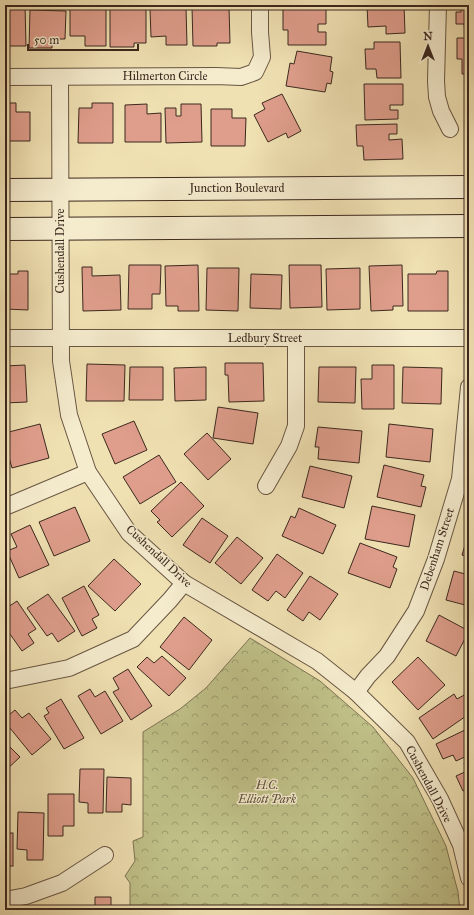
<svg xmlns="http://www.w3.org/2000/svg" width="474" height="915" font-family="'IM FELL Great Primer',serif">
<defs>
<pattern id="park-crowns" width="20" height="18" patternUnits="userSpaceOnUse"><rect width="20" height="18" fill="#c0c189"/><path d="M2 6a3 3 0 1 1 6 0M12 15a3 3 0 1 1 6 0" fill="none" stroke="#9d9d6f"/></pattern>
</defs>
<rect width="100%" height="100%" fill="#f0e1b3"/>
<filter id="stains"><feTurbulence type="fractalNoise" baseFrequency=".005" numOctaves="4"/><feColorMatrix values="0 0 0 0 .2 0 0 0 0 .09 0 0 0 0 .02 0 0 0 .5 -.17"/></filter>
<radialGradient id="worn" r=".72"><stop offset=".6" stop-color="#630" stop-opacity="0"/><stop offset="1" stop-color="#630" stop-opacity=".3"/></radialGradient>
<path fill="url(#park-crowns)" stroke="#7e7454" d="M250,638L320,681L373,727L413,778L446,846L458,892L460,910H130V883L125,876L135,861L133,841L143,837V732L180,709L206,688Z"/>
<g fill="#df9e8c" stroke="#3b281e">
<path d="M25,5L26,46H5V6Z"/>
<path d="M367,5H404L405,33L386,34V26L368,27Z"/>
<path d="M461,5H469V33H465L464,24H456V12H461Z"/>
<path d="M110,7H146V43H134V47H110Z"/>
<path d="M192,7H229L230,43H217V46H193Z"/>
<path d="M70,8L106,9V46H85V36H70Z"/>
<path d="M186,8L187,45H166V36L151,37L150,9Z"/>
<path d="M283,9H326V24H318V32H326V45H288V30H283Z"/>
<path d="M30,10L66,11L65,39H52V48H29Z"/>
<path d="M457,38H469V74H462V59H457Z"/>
<path d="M374,42H400L401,78H377L376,69H366L365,49H374Z"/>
<path d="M297,51L332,57L330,71L333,72L331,84L327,83L325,92L286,86L290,63L294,64Z"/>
<path d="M364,84H403V105H390V110H398V119L365,120Z"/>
<path d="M282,94L301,131L288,138L286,133L268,142L254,115L265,109L262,103Z"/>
<path d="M5,103H16V112H30V141H5Z"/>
<path d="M92,103H113V143H78L79,108H92Z"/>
<path d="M147,104V114L161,113V142H125V105Z"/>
<path d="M181,104H201L202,142L166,143L165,108H176V116H181Z"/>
<path d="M211,109H232V118H246L245,146H211Z"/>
<path d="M397,124V134H389V140L402,139L403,159L364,160L363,146H357L356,125Z"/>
<path d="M129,265H161L160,294H152V309H128Z"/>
<path d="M198,265L199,311H178V306H166L165,266Z"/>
<path d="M289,265H321L322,307L290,308Z"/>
<path d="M402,265L403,306H393V310L371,311L369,266Z"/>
<path d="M82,267H92V276L120,275L121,310L83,311Z"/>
<path d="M207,268H239L238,311L206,310Z"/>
<path d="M360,268V309L327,310L326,269Z"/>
<path d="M18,271H28V310L5,309V274H18Z"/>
<path d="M437,271H448V311H408V274H436Z"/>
<path d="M251,274L282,275L281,309L250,308Z"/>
<path d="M225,363H263L264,401L229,402L228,375H225Z"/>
<path d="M87,364L125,365L124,401H86Z"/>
<path d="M25,365L27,402L5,403V366Z"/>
<path d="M372,365H394V409H362L361,379H372Z"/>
<path d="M130,367H163V400H129Z"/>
<path d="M206,367V400L175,401L174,368Z"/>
<path d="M319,367H356L355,403L318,402Z"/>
<path d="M403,367L442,368L441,404L402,403Z"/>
<path d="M218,407L258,413L253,444L213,438Z"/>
<path d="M134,421L147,450L115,464L102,434Z"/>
<path d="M40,424L49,458L12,468L5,443V433Z"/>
<path d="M389,424L433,429L430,462L386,457Z"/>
<path d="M318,427L362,431L359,463L318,459L319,447H315Z"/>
<path d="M207,433L231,459L208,480L184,454Z"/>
<path d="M159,455L176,482L140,504L123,477Z"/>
<path d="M384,465L424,475L421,486L426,487L421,507L377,497Z"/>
<path d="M310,466L352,476L344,508L302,497Z"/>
<path d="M181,482L204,506L172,537L157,522L160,520L151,511Z"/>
<path d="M372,506L415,515L409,547L365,539Z"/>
<path d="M75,507L90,541L54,556L39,522Z"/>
<path d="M299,508L336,525L323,554L282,536L291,516L295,518Z"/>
<path d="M202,518L228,536L210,563L183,545Z"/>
<path d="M30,525L49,565L19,578L7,551L17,547L11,534Z"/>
<path d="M468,535H469V557L462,555Z"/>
<path d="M237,537L263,558L241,584L215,563Z"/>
<path d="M360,543L397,557L393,567L397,569L390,588L348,573Z"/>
<path d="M277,554L303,573L285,598L276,591L268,601L252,590Z"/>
<path d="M114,559L141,584L115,611L88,586Z"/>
<path d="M454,571L469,575V606L446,600Z"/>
<path d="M310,576L338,594L320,620L309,612L303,621L287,610Z"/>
<path d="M84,586L99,615L92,619L97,628L82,636L62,598Z"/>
<path d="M48,594L75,631L58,642L52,633L47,636L27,608Z"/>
<path d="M17,601L36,629L28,634L34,643L22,651L5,627V609Z"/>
<path d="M439,615L469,631L456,656L426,641Z"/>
<path d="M184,617L212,640L189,670L160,647Z"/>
<path d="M162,656L186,678L169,696L137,667L147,657L154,663Z"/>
<path d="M418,657L445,685L418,710L392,682Z"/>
<path d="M128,669L152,706L131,720L113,692L119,689L113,678Z"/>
<path d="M90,689L95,697L105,691L123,721L101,734L78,696Z"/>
<path d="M454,694L457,699L466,694L469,699V714L433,739L419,718Z"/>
<path d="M61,699L84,738L64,749L44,716L49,713L46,708Z"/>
<path d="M15,710L22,718L29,713L51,739L32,755L5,722V718Z"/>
<path d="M469,728V755L456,761L453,755L443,759L436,744Z"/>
<path d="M5,742L20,757L5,771Z"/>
<path d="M469,761V789L463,791L456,776L467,771L464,763Z"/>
<path d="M80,769H104L103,813H88V803L79,802Z"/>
<path d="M107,777L131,778V805L122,804V812H106Z"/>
<path d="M48,794H74V826H63V836H48Z"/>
<path d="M469,797V808L465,798Z"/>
<path d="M18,812L44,813L43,860H27V850L17,849Z"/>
<rect x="5" y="833" width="8" height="33"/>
<path d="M95,897H111V907H121V910H95Z"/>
<rect x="71" y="908" width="16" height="2"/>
</g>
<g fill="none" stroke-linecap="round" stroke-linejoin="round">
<g stroke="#685643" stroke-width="18">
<g id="street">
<path d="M438,5L436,81L437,97L441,111L450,129"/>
<path d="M5,77L216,76L241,77L255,72L262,57L260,32V5"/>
<path d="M60,77L61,361L69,415L88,472L129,533L184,583L317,661L356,692L407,742L440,799L461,845L469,878"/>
<path d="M5,338H469"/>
<path d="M266,486L289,446L296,426V338"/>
<path d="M5,507L88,472"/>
<path d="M5,681L69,668L133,639L170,600L184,583"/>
<path d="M356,692L368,676L387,656L416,611L436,559L460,479L469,387"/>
<path d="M5,900L26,896L62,883L105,855"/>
</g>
</g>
<g stroke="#3b281e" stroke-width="24">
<g id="secondary">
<path d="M5,190L469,187"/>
<path d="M5,229L469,226"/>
</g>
</g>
<use href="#street" stroke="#f5ecce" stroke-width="16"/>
<use href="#secondary" stroke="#f5ecce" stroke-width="22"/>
</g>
<g text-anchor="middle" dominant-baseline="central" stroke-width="3" stroke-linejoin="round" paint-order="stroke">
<g font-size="12" fill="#3b281e" stroke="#f5ecce">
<text x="165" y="76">Hilmerton Circle</text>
<text x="237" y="188">Junction Boulevard</text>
<text transform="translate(60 251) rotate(-90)">Cushendall Drive</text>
<text x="265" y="338">Ledbury Street</text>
<text transform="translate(437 549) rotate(-72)">Debenham Street</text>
<text transform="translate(159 556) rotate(43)">Cushendall Drive</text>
<text transform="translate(429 784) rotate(62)">Cushendall Drive</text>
</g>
<g font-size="12" font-style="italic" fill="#5c4e39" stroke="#f5ecce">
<text x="267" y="785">H.C.<tspan x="267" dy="14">Elliott Park</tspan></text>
</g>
</g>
<rect width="474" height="915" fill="none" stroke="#f0e1b3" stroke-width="20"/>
<rect x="6" y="6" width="462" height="903" fill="none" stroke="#3b281e" stroke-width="2"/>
<rect x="10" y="10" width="454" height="895" fill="none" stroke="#3b281e"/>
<g transform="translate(428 46)" stroke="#f5ecce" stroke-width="3" paint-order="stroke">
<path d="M0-3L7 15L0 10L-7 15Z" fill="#3b281e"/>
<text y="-6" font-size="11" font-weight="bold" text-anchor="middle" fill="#3b281e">N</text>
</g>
<path d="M28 44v6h110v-6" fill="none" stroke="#3b281e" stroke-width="2"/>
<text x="34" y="44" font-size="12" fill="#3b281e" stroke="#f5ecce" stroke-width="3" paint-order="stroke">50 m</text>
<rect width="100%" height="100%" filter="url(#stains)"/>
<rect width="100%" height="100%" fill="url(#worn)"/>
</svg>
